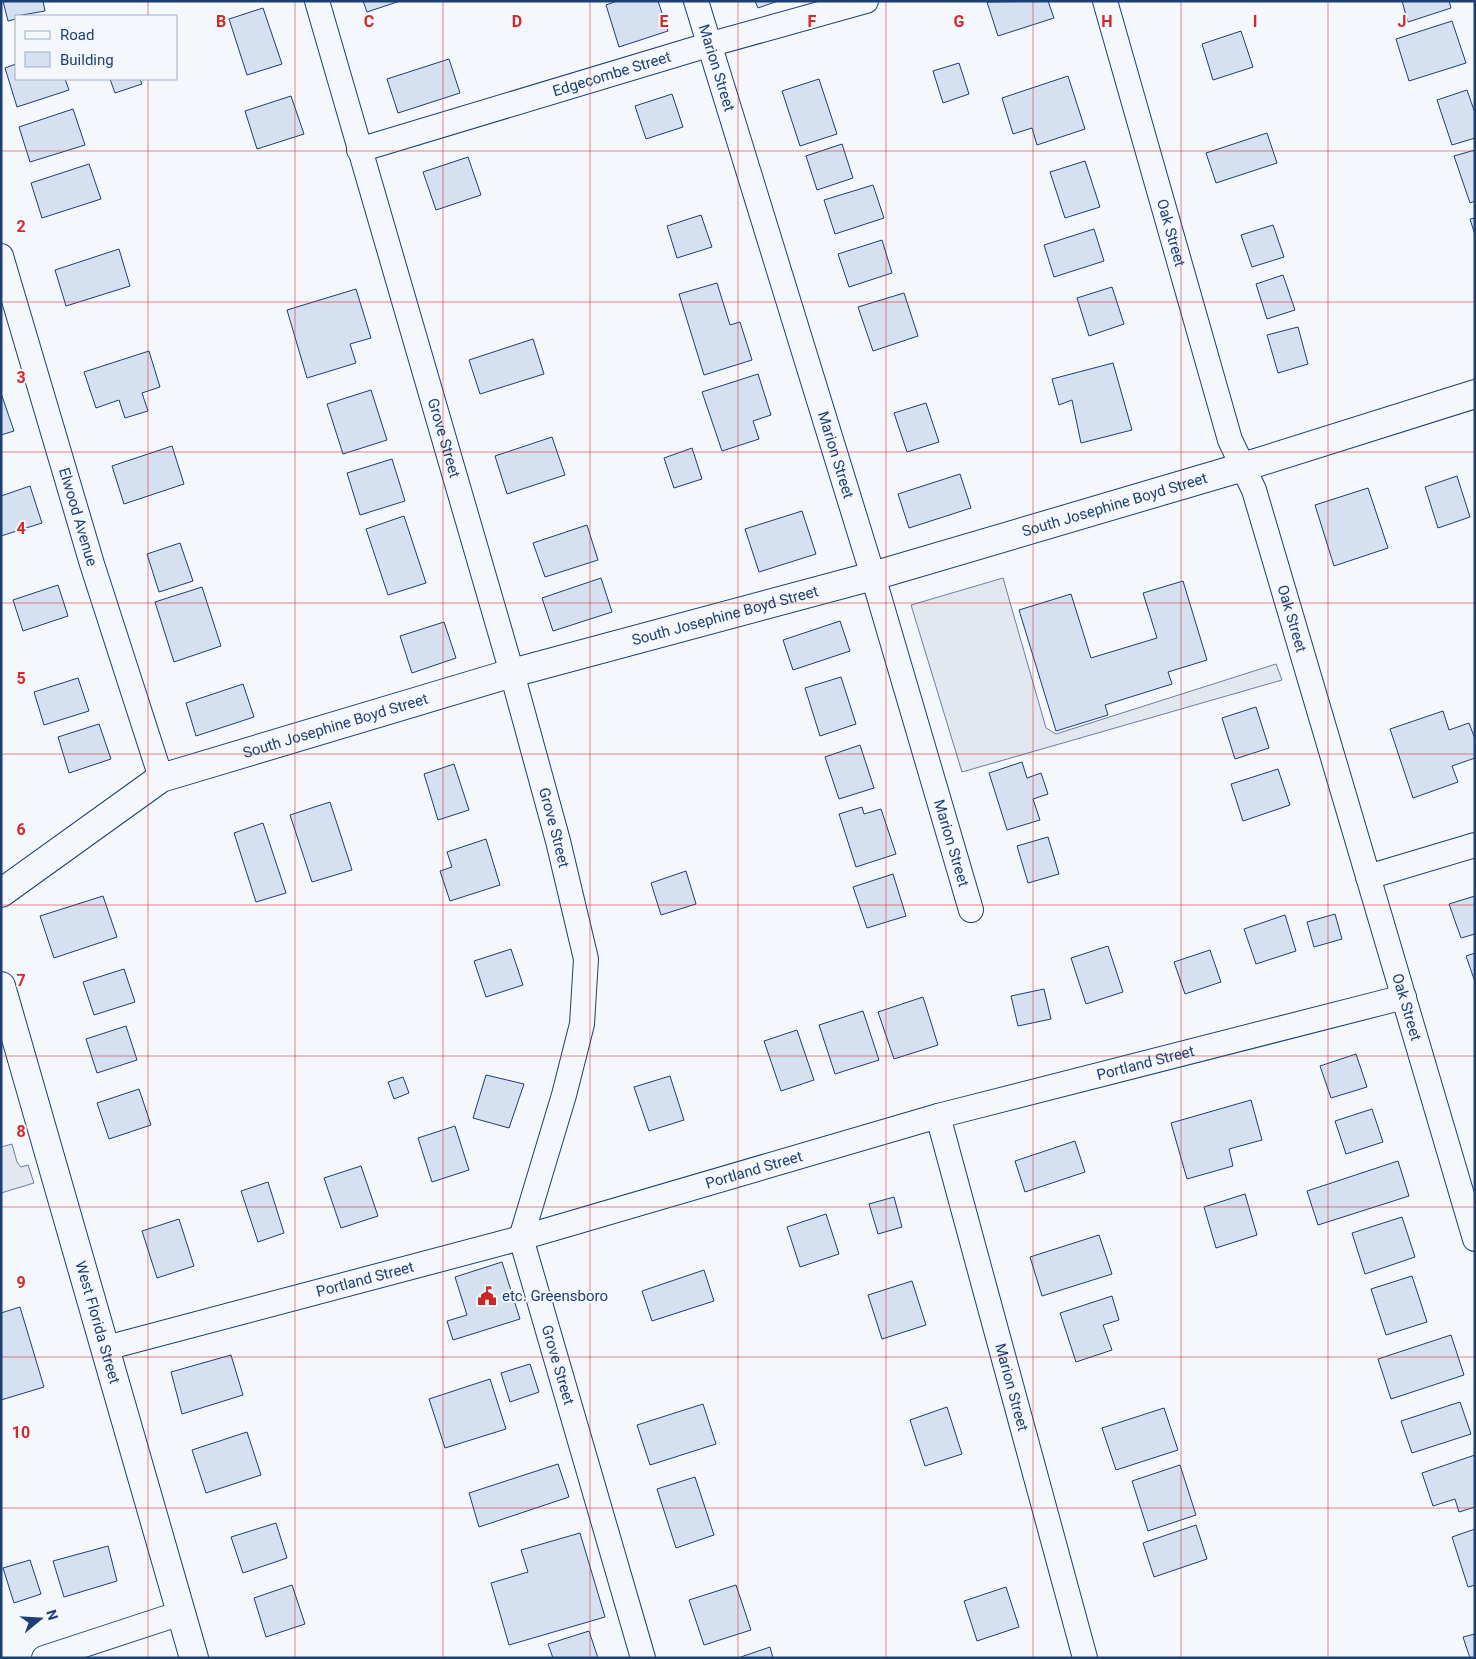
<svg xmlns="http://www.w3.org/2000/svg" width="1476" height="1659" font-family="Roboto,sans-serif">
<rect width="100%" height="100%" fill="#f4f7fb"/>
<g fill="#e3e8f0" stroke="#687fa3">
<path d="M1003,578L1046,728L1056,734L1276,664L1282,680L962,772L911,605Z"/>
<path d="M12,1144L17,1162L21,1167L28,1165L34,1183L1,1193V1147Z"/>
</g>
<g fill="#d5e0f0" stroke="#1d3f73">
<path d="M3,1H43L45,11L16,16V19L8,21Z"/>
<path d="M363,1H400L367,12Z"/>
<path d="M617,1H658L668,31L619,47L606,5Z"/>
<path d="M755,1H778L758,8Z"/>
<path d="M1048,1L1054,18L998,36L987,2Z"/>
<path d="M1402,1H1449L1451,8L1408,22Z"/>
<path d="M263,8L282,64L247,75L229,19Z"/>
<path d="M1452,21L1466,63L1409,81L1396,39Z"/>
<path d="M1241,31L1253,67L1213,80L1202,44Z"/>
<path d="M449,59L460,93L398,113L387,79Z"/>
<path d="M959,63L969,94L943,103L933,71Z"/>
<path d="M16,64V79H65L69,90L17,107L5,68Z"/>
<path d="M1068,76L1085,129L1037,145L1032,128L1013,134L1002,98Z"/>
<path d="M110,79H140L142,84L115,93Z"/>
<path d="M819,79L837,134L800,146L782,91Z"/>
<path d="M1467,90L1475,113V138L1452,145L1437,100Z"/>
<path d="M672,94L683,127L646,139L635,106Z"/>
<path d="M291,96L304,134L257,149L245,111Z"/>
<path d="M73,109L85,145L30,162L19,127Z"/>
<path d="M1267,133L1277,163L1216,183L1206,153Z"/>
<path d="M842,144L853,178L817,190L806,156Z"/>
<path d="M1475,150V201L1470,203L1454,156Z"/>
<path d="M468,157L481,195L436,210L423,172Z"/>
<path d="M1085,161L1100,207L1065,218L1050,172Z"/>
<path d="M89,164L101,199L42,218L31,183Z"/>
<path d="M873,185L884,218L835,234L824,200Z"/>
<path d="M701,215L712,247L677,258L667,226Z"/>
<path d="M1475,218V235L1470,219Z"/>
<path d="M1273,225L1284,257L1252,267L1241,235Z"/>
<path d="M1094,229L1104,261L1054,277L1044,245Z"/>
<path d="M882,240L892,273L849,287L838,254Z"/>
<path d="M119,249L130,286L66,306L55,270Z"/>
<path d="M1283,275L1295,310L1267,319L1256,284Z"/>
<path d="M717,283L730,325L740,322L752,360L704,375L679,294Z"/>
<path d="M1112,287L1124,324L1089,336L1077,298Z"/>
<path d="M356,289L371,338L350,344L356,363L307,378L287,310Z"/>
<path d="M904,293L918,336L873,351L858,307Z"/>
<path d="M1298,327L1308,364L1278,373L1267,335Z"/>
<path d="M533,339L544,374L480,394L469,360Z"/>
<path d="M149,351L160,387L142,393L148,411L125,418L119,400L96,408L84,372Z"/>
<path d="M1113,363L1132,430L1081,443L1072,400L1059,405L1052,379Z"/>
<path d="M758,374L771,415L753,421L759,439L722,451L702,392Z"/>
<path d="M371,390L387,440L343,454L327,404Z"/>
<path d="M1,393L14,431L1,435Z"/>
<path d="M926,403L939,442L907,452L894,413Z"/>
<path d="M552,437L565,475L507,494L495,456Z"/>
<path d="M172,446L184,484L124,504L112,466Z"/>
<path d="M692,448L702,479L674,488L664,458Z"/>
<path d="M392,459L405,501L360,515L347,473Z"/>
<path d="M960,474L971,508L909,528L898,494Z"/>
<path d="M1457,476L1470,517L1438,528L1425,487Z"/>
<path d="M30,486L42,523L1,536V496Z"/>
<path d="M1368,488L1388,548L1334,566L1315,505Z"/>
<path d="M802,511L816,554L759,572L745,529Z"/>
<path d="M404,516L426,583L388,595L366,529Z"/>
<path d="M587,525L598,560L545,577L533,543Z"/>
<path d="M180,543L193,581L159,592L147,554Z"/>
<path d="M601,578L612,612L553,631L542,598Z"/>
<path d="M1183,581L1207,660L1168,672L1172,684L1105,705L1108,715L1056,731L1019,610L1071,594L1091,658L1157,638L1143,593Z"/>
<path d="M58,585L68,616L23,631L13,600Z"/>
<path d="M202,587L221,646L174,662L155,602Z"/>
<path d="M840,621L850,651L793,670L783,640Z"/>
<path d="M444,622L456,658L412,673L400,636Z"/>
<path d="M841,677L856,724L820,736L805,688Z"/>
<path d="M78,678L89,711L44,725L34,692Z"/>
<path d="M243,684L254,717L196,736L186,703Z"/>
<path d="M1256,707L1269,748L1235,759L1222,718Z"/>
<path d="M1443,711L1449,730L1469,723L1475,739V758L1452,766L1458,782L1413,798L1390,729Z"/>
<path d="M99,724L111,759L69,773L58,737Z"/>
<path d="M860,745L874,788L839,799L825,757Z"/>
<path d="M1022,762L1027,778L1041,773L1048,794L1033,799L1040,820L1007,830L989,773Z"/>
<path d="M454,764L469,810L438,820L424,774Z"/>
<path d="M1278,769L1290,805L1243,821L1231,784Z"/>
<path d="M330,802L352,870L312,882L290,815Z"/>
<path d="M862,807L864,814L881,809L896,854L856,867L839,814Z"/>
<path d="M263,823L286,893L256,902L234,833Z"/>
<path d="M1048,837L1059,874L1028,883L1017,846Z"/>
<path d="M486,839L500,885L450,901L440,871L452,867L447,852Z"/>
<path d="M686,871L696,904L661,915L651,883Z"/>
<path d="M893,874L906,916L867,928L853,887Z"/>
<path d="M103,896L117,937L54,958L40,916Z"/>
<path d="M1475,896V934L1461,938L1449,904Z"/>
<path d="M1335,914L1342,939L1314,947L1307,922Z"/>
<path d="M1285,915L1296,951L1256,964L1244,929Z"/>
<path d="M1108,946L1123,992L1086,1004L1071,958Z"/>
<path d="M511,949L523,985L486,997L474,961Z"/>
<path d="M1210,950L1221,982L1185,994L1174,962Z"/>
<path d="M1475,953V982L1466,956Z"/>
<path d="M124,969L135,1002L94,1015L83,982Z"/>
<path d="M1044,989L1051,1019L1018,1026L1011,996Z"/>
<path d="M923,997L938,1045L894,1059L878,1012Z"/>
<path d="M863,1011L879,1060L835,1074L819,1025Z"/>
<path d="M126,1026L137,1060L97,1073L86,1039Z"/>
<path d="M797,1030L814,1080L781,1091L764,1041Z"/>
<path d="M1356,1054L1367,1087L1331,1098L1320,1066Z"/>
<path d="M486,1075L524,1084L509,1128L473,1118Z"/>
<path d="M670,1076L684,1120L649,1131L634,1087Z"/>
<path d="M403,1077L409,1093L394,1099L388,1082Z"/>
<path d="M139,1089L151,1125L109,1139L97,1103Z"/>
<path d="M1251,1100L1262,1140L1229,1149L1233,1166L1187,1179L1171,1123Z"/>
<path d="M1372,1109L1383,1142L1346,1154L1335,1121Z"/>
<path d="M455,1126L469,1170L432,1182L418,1138Z"/>
<path d="M1075,1141L1085,1172L1025,1192L1015,1161Z"/>
<path d="M1398,1161L1409,1196L1318,1225L1307,1191Z"/>
<path d="M361,1166L378,1216L341,1228L324,1178Z"/>
<path d="M268,1182L284,1233L258,1242L241,1191Z"/>
<path d="M1245,1194L1257,1235L1216,1248L1204,1207Z"/>
<path d="M894,1197L902,1227L878,1234L869,1204Z"/>
<path d="M826,1214L839,1254L800,1267L787,1227Z"/>
<path d="M1402,1217L1415,1257L1365,1274L1352,1233Z"/>
<path d="M179,1219L194,1266L157,1278L142,1231Z"/>
<path d="M1099,1235L1112,1274L1042,1296L1030,1257Z"/>
<path d="M502,1262L520,1319L453,1340L447,1321L467,1315L455,1277Z"/>
<path d="M704,1270L714,1301L652,1321L642,1291Z"/>
<path d="M1412,1276L1427,1322L1386,1335L1371,1289Z"/>
<path d="M912,1281L926,1325L882,1339L868,1295Z"/>
<path d="M1112,1296L1119,1320L1103,1325L1112,1350L1076,1362L1060,1313Z"/>
<path d="M20,1307L44,1387L1,1400V1313Z"/>
<path d="M1451,1335L1464,1375L1391,1399L1378,1359Z"/>
<path d="M231,1355L243,1395L182,1414L171,1372Z"/>
<path d="M530,1364L539,1392L510,1402L501,1373Z"/>
<path d="M490,1379L506,1429L445,1448L429,1399Z"/>
<path d="M1460,1402L1471,1434L1412,1453L1401,1421Z"/>
<path d="M703,1404L716,1444L650,1465L637,1425Z"/>
<path d="M947,1407L962,1454L925,1466L910,1420Z"/>
<path d="M1164,1408L1178,1450L1116,1470L1102,1428Z"/>
<path d="M247,1432L261,1475L206,1493L192,1450Z"/>
<path d="M1475,1455V1507L1459,1512L1455,1499L1433,1506L1422,1473Z"/>
<path d="M558,1464L569,1497L479,1527L469,1493Z"/>
<path d="M1180,1465L1196,1515L1148,1531L1132,1481Z"/>
<path d="M695,1477L714,1535L676,1548L657,1489Z"/>
<path d="M276,1523L287,1558L243,1573L231,1537Z"/>
<path d="M1196,1525L1207,1559L1154,1577L1143,1543Z"/>
<path d="M1475,1529V1585L1468,1587L1452,1537Z"/>
<path d="M580,1533L605,1617L509,1645L491,1583L528,1572L521,1550Z"/>
<path d="M108,1546L117,1581L64,1597L53,1561Z"/>
<path d="M30,1560L41,1594L14,1603L3,1568Z"/>
<path d="M292,1585L305,1624L266,1637L254,1598Z"/>
<path d="M736,1585L751,1630L704,1645L689,1600Z"/>
<path d="M1006,1587L1019,1627L977,1641L964,1601Z"/>
<path d="M589,1631L598,1658H553L548,1644Z"/>
<path d="M1475,1634V1658H1470L1463,1637Z"/>
<path d="M770,1647L773,1658H738Z"/>
</g>
<g fill="none" stroke-linecap="round" stroke-linejoin="round">
<g stroke="#1d3f73" stroke-width="26">
<g id="minor">
<path id="s1" d="M317,1L512,673L558,841L586,959L582,1024L564,1095L521,1238L643,1658"/>
<path id="s2" d="M696,1L873,576L971,910"/>
<path id="s3" d="M1105,1L1230,440L1254,490L1475,1239"/>
<path id="s4" d="M359,150L708,45L866,1"/>
<path id="s5" d="M1,256L92,564L161,778"/>
<path d="M1368,877L1475,845"/>
<path id="s6" d="M938,1116L1085,1658"/>
<path id="s7" d="M106,1348L521,1238L938,1116L1404,997"/>
<path d="M44,1658L181,1613"/>
</g>
</g>
<g stroke="#1d3f73" stroke-width="30">
<g id="secondary">
<path id="s8" d="M1,893L161,778L512,673L873,576L1243,467L1475,394"/>
<path id="s9" d="M1,986L194,1658"/>
</g>
</g>
<use href="#minor" stroke="#f4f7fb" stroke-width="24"/>
<use href="#secondary" stroke="#f4f7fb" stroke-width="28"/>
</g>
<path fill="none" stroke="#d62828" stroke-width="1" stroke-opacity="0.55" d="M148,1V16M295,1V1658M443,1V1658M590,1V1658M738,1V1658M886,1V1658M1033,1V1658M1181,1V1658M1328,1V1658M148,79V1658M1,151H1475M1,302H1475M1,452H1475M1,603H1475M1,754H1475M1,905H1475M1,1056H1475M1,1207H1475M1,1357H1475M1,1508H1475"/>
<defs>
<g id="civic-bare" transform="scale(1.5)"><path d="M-.6-6.5H3V-4.5H.6V-3L4-1V1h2V6H-6V1h2V-1L-.6-3ZM-1.2 2.5V6h2.4V2.5Z" fill="#c62828" stroke="#f4f7fb" stroke-width="2.5" paint-order="stroke"/></g>
</defs>
<g fill-rule="evenodd">
<use href="#civic-bare" x="487" y="1296"/>
</g>
<g text-anchor="middle" dominant-baseline="central" stroke-width="4" stroke-linejoin="round" paint-order="stroke">
<g font-size="15" fill="#1d3f73" stroke="#f4f7fb">
<text stroke="none"><textPath href="#s2" startOffset="70">Marion Street</textPath></text>
<text stroke="none"><textPath href="#s4" startOffset="264">Edgecombe Street</textPath></text>
<text stroke="none"><textPath href="#s3" startOffset="241">Oak Street</textPath></text>
<text stroke="none"><textPath href="#s1" startOffset="455">Grove Street</textPath></text>
<text stroke="none"><textPath href="#s2" startOffset="475">Marion Street</textPath></text>
<text stroke="none"><textPath href="#s8" startOffset="1189">South Josephine Boyd Street</textPath></text>
<text stroke="none"><textPath href="#s5" startOffset="272">Elwood Avenue</textPath></text>
<text stroke="none"><textPath href="#s8" startOffset="784">South Josephine Boyd Street</textPath></text>
<text stroke="none"><textPath href="#s3" startOffset="646">Oak Street</textPath></text>
<text stroke="none"><textPath href="#s8" startOffset="379">South Josephine Boyd Street</textPath></text>
<text stroke="none"><textPath href="#s1" startOffset="860">Grove Street</textPath></text>
<text stroke="none"><textPath href="#s2" startOffset="880">Marion Street</textPath></text>
<text stroke="none"><textPath href="#s3" startOffset="1051">Oak Street</textPath></text>
<text stroke="none"><textPath href="#s7" startOffset="1078">Portland Street</textPath></text>
<text stroke="none"><textPath href="#s7" startOffset="672">Portland Street</textPath></text>
<text stroke="none"><textPath href="#s7" startOffset="268">Portland Street</textPath></text>
<text stroke="none"><textPath href="#s9" startOffset="350">West Florida Street</textPath></text>
<text stroke="none"><textPath href="#s1" startOffset="1415">Grove Street</textPath></text>
<text stroke="none"><textPath href="#s6" startOffset="281">Marion Street</textPath></text>
</g>
<g font-size="15" fill="#1d3f73" stroke="#f4f7fb" text-anchor="start">
<text x="502" y="1296">etc. Greensboro</text>
</g>
</g>
<g font-size="16" text-anchor="middle" font-weight="bold" fill="#d62828" stroke="#f4f7fb" stroke-width="4" stroke-linejoin="round" paint-order="stroke">
<text x="221" y="27">B</text>
<text x="369" y="27">C</text>
<text x="517" y="27">D</text>
<text x="664" y="27">E</text>
<text x="812" y="27">F</text>
<text x="959" y="27">G</text>
<text x="1107" y="27">H</text>
<text x="1255" y="27">I</text>
<text x="1402" y="27">J</text>
<text x="21" y="232">2</text>
<text x="21" y="383">3</text>
<text x="21" y="534">4</text>
<text x="21" y="684">5</text>
<text x="21" y="835">6</text>
<text x="21" y="986">7</text>
<text x="21" y="1137">8</text>
<text x="21" y="1288">9</text>
<text x="21" y="1438">10</text>
</g>
<rect width="1476" height="1659" fill="none" stroke="#1d3f73" stroke-width="5"/>
<rect x="15" y="15" width="162" height="65" fill="#f4f7fb" stroke="#9eadc5"/>
<rect x="25" y="31" width="25" height="8" fill="#f4f7fb" stroke="#9eadc5"/>
<text x="60" y="40" font-size="15" fill="#1d3f73">Road</text>
<rect x="25" y="52" width="25" height="15" fill="#d5e0f0" stroke="#9eadc5"/>
<text x="60" y="65" font-size="15" fill="#1d3f73">Building</text>
<g transform="translate(40 1619) rotate(72)" stroke="#f4f7fb" stroke-width="4" paint-order="stroke">
<path d="M0-4L9 19L0 12L-9 19Z" fill="#1d3f73"/>
<text y="-8" font-size="14" font-weight="bold" text-anchor="middle" fill="#1d3f73">N</text>
</g>
</svg>
